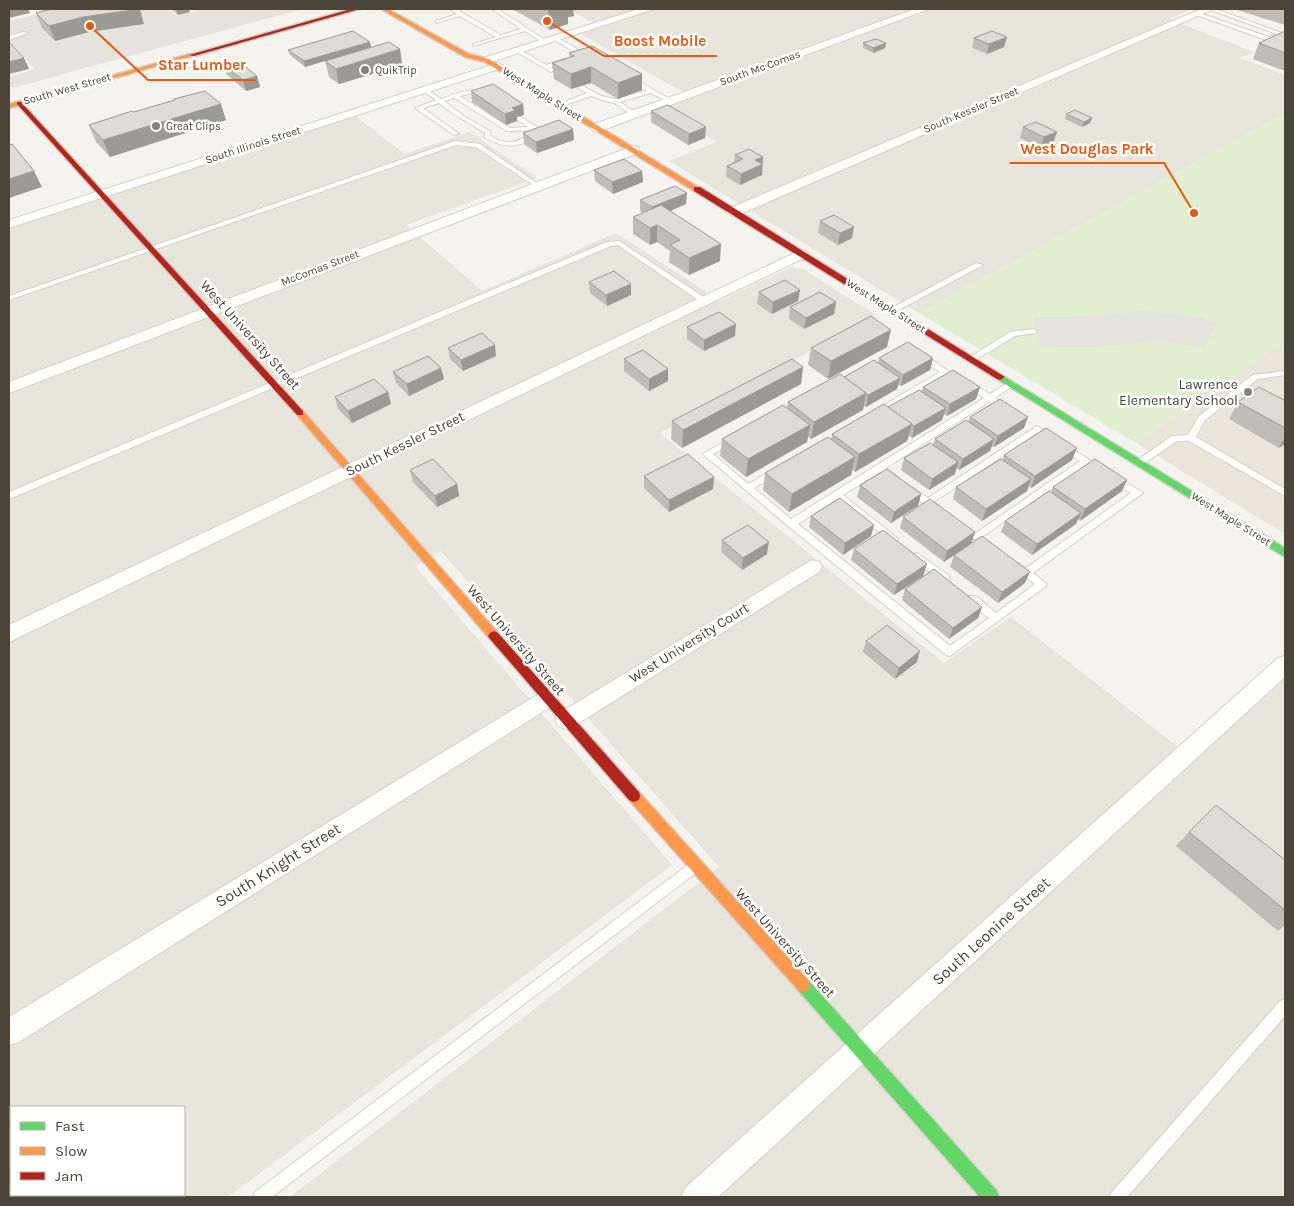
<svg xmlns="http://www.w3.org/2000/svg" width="1294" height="1206" font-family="Karla,sans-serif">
<rect width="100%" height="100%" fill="#f4f2ee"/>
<g fill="#e7e4dc" fill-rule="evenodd">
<path d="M567,9H1192L1169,19L1254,52L1240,58L1285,75V113L919,313L669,161L717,142L659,107L690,96L581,34L602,27Z"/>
<path d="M354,115L405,154L470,132L537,178L406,225L482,291L616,233L720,301L791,267L803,269L876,315L660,433L944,663L1011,617L1192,758L1285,670V1197H290L719,867L441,551L415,566L672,865L228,1197H9V227ZM11,1107H184V1195H11Z"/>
</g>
<path fill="#eae5da" d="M1285,342V534L1136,443Z"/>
<path fill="#e1eecf" d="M1285,113V342L1136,443L919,313Z"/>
<g fill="#e6e3df">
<path d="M59,9L42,28L55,41L89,32L144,24L140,9H168L177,16L203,9H303L12,88L9,84V77L35,69L9,41V21Z"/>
<path d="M1142,311L1184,314L1217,322L1205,348L1161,341L1095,347H1058L1040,346L1034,317H1070Z"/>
</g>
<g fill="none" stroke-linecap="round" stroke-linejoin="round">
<g stroke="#d2d0cb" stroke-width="2">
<g id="lane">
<path d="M452,9H461L459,11L501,35L521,29L492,9H498L548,42L543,43L525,31L473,46V44L496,37L460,16L436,23V21L457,14L452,11Z"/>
<path d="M1208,9H1215L1285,34L1269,41L1194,14L1199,13L1269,37L1277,34Z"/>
<path d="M23,32L28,33L9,40V36Z"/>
<path d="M553,37H557L587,55L579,57V55L553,39Z"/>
<path d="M515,49H519L546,65L564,59L567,61L551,67L554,70L551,72L515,51Z"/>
<path d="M632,77L673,101L668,102L651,93L620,102L636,113V115L634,116L614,103L606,101L591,96L562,106L557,105L587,93L578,88L577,87L580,85L602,96L615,99L646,91L630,80L629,79Z"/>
<path d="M9,78L12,80V82H9Z"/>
<path d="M425,88L441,99C456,94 470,86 486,94V96L473,93L460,96L510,128L528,127L515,118L514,117L517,115L537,127L541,134C523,147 503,150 485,137V133C470,123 453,115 439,103L423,108L459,134L454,135L415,108L436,100L423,91V89ZM454,98L507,131L533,130L535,133C517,141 508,148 490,135V131L465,117L444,101Z"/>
<path d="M455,141L480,144L541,186L536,187L476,147L456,145L9,300V296Z"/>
<path d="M619,241L708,300L707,302H701L618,245L611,246L9,499V492L607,242Z"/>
<path d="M976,263L983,265L895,312H892L888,310Z"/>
<path d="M1033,329L1037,331L1036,333L1015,336L974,361H968L967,359L1010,332Z"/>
<path d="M919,355H925L950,372L878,416H872V412L940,372L919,359Z"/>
<path d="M1285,371V375L1258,379L1205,420L1196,437L1285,489V496L1189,441H1177L1142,465H1136L1135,463L1136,461L1172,436L1188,435L1199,416L1253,375Z"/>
<path d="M968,381L990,394L1009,382H1015L1016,384L995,398L999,402L998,404L995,405L989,402L886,468L899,478L898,480H892L880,472L843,495L896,537L898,539L896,541H890L837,499L798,524L950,646L989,618L968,602L967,599L968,596H976L996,613L1035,584L1015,570L1013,567L1015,564L1018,563L1026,568L1131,493L1112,481L1110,479L1112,477H1118L1143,493L1033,573L1047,584L1045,587L950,656L946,655L788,526L703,454L730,438H736L737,440L736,442L713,454L748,484L771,471H777L778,473L777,475L754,488L791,519L984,398L965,386L964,384Z"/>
<path d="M1037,426L1055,437L1056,439L1055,441H1049L1037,433L934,502L942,509L940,511H934L906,490L908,488H914L928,498Z"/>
<path d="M1064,444L1103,468L1104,470L1103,472H1097L1086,465L979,539H973L971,537L973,535L1080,461L1061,449L1060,447Z"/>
<path d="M917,553L948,575L950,578L948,581H942L914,560L912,557L914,554Z"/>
<path d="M693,862L697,864L699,868L697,872L272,1197H253L255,1192L689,864Z"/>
<path d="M1285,999V1016L1127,1197H1110L1112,1192L1280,1001Z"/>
</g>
</g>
<g stroke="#d2d0cb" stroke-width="2">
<g id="street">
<path d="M639,9H654L491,62H483L481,60L483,58Z"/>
<path d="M915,9H929L600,131L596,132L590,128L592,125Z"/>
<path d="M1201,9H1214L738,215L733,216L726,212L728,209Z"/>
<path d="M498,63L504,66L502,68L9,228V220Z"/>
<path d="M633,146L638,147L639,150L638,153L9,393V382Z"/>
<path d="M801,250L806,251L808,254L806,257L9,642V625Z"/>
<path d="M812,560L819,562L822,567L819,572L574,726L566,729L558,726L555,720L558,714Z"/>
<path d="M1285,656V677L718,1197H681L686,1187L1278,658Z"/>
<path d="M547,689L555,692L558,698L555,704L19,1042L9,1045V1017Z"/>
</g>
</g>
<g stroke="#d3cfc5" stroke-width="3">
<g id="fast">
<path d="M1000,374L1285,548V557L997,379L995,377Z"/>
<path d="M803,978L808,980L997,1191L999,1197H980L798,990L796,985L798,980Z"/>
</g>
</g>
<g stroke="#d3cfc5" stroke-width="3">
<g id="slow">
<path d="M381,9H388L469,54L489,59L701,189L694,191L485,62L465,57Z"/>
<path d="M190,54L195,55L9,108V104Z"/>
<path d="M300,410L303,411L498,633L500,636L498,639H490L297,415V411Z"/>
<path d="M634,790L639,792L808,980L810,985L808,990L803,992L798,990L629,800L628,796L629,792Z"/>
</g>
</g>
<g stroke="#d3cfc5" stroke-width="3">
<g id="jam">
<path d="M351,9H360L194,56L189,55Z"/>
<path d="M17,102H21L303,411V415H297L17,104Z"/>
<path d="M694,187H700L1005,377L1000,380L997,379L694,191Z"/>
<path d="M494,631L498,633L639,792L640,796L639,800L634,802L629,800L490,639L488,636L490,633Z"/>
</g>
</g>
<use href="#lane" fill="#fdfdfc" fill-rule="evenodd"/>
<use href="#street" fill="#fdfdfc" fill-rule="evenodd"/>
<use href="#fast" fill="#63d668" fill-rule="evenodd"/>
<use href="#slow" fill="#ff974d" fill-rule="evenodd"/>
<use href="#jam" fill="#b3261e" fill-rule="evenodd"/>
</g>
<g fill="#bfbcb8">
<path d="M171,9H196L189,10L190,12L178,15Z"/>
<path d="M512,9H573L574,16L568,17V24L550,30Z"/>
<path d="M1234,9H1285V25Z"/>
<path d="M36,13L144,24L89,32L55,41L42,28Z"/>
<path d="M1285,31V71L1253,59L1259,43Z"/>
<path d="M1007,37L1004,47L987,54L972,48L974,38Z"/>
<path d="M863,43H886L885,48L873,53L863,48Z"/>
<path d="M371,47L305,67L290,55L288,50Z"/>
<path d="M400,49L402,65L339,84L329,77L325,61Z"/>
<path d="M569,53L642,74V90L618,99L591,83L571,89L554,79L552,63L570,57Z"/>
<path d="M223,64L257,76L260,87L246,91L226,74Z"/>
<path d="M471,91L523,104L524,115L517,117V121L506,125L472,102Z"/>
<path d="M174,99L226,120L110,157L96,142L89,125L174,100Z"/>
<path d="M651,111L705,138L688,145L651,122Z"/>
<path d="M1066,114L1092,118L1090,123L1082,127L1065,119Z"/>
<path d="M1023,127L1057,132L1053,143L1041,148L1020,138Z"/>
<path d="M523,133L574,140L537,153L524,144Z"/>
<path d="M735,155L763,157L762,175L740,185L726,177L727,166L734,162Z"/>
<path d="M594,170L642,171L643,182L613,194L595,181Z"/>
<path d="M640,200L686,204L670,211L720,261L689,275L669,262L670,251L657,242L650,245L633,234V217L643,213L640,211Z"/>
<path d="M820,221L852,238L838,245L818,233Z"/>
<path d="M589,282L631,284V295L607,306L590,293Z"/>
<path d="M759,292L798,301L772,314L757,304Z"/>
<path d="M836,302L834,314L804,329L789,319L790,307Z"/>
<path d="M687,327L735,336L704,351L687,339Z"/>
<path d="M887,347L828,379L808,365L811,348Z"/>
<path d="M448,348L496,356L463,371L450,359Z"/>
<path d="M879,358H933L930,370L901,386L898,385L897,389L866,407L864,406L863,410L811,439L808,437L807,442L746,477L720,456L722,439L787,408L788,402L844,377L878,363Z"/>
<path d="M624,359L668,381L649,391L624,371Z"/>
<path d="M803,367L801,384L682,448L671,439L672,421Z"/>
<path d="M393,372L444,379L409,396L396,383Z"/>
<path d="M923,387H980L976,399L947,416L944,414L942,420L912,438L909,436L907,441L855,472L852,470L851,475L789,512L763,490L765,473L831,439L832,434L922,392Z"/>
<path d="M388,392L391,404L352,423L338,409L335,397Z"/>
<path d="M1285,399V444L1279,448L1229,419L1238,402L1284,400Z"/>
<path d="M970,417L1024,428L994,447L992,446L990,451L959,470L956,468L955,474L929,490L901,470L904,458L933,445L935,439L968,422Z"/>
<path d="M1004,455L1072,460L1031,488L1029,486L1027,491L982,521L953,499L956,487L1003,460Z"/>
<path d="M410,470L457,484L459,496L437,507L413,482Z"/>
<path d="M644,476L714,477L713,489L669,512L644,488Z"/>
<path d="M860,485L921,494L918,506L891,523L857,497Z"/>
<path d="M1053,487L1122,491L1080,521L1078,519L1076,524L1032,555L1001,532L1005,521L1051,492Z"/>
<path d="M811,516L871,536L843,555L809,527Z"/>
<path d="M903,517L975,532L971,544L944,562L900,528Z"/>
<path d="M722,540L767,554L742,570L721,552Z"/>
<path d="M854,549L923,576L894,595L851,560Z"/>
<path d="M954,555L1025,583L998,603L950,567Z"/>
<path d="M905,589L982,607L978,618L949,639L902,600Z"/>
<path d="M866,641L917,662L895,679L863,652Z"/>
<path d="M1189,832L1285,860V925L1278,931L1176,846Z"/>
</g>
<g fill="#9b9996">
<path d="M9,9H28L30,13L9,18Z"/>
<path d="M140,9L144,24L89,32L55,41L49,26L83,17Z"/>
<path d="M176,9H196L189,10L190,12L178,15Z"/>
<path d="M554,9H573L574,16L568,17V24L550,30L548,10Z"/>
<path d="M1007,37L1004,47L987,54L989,44Z"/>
<path d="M370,42L371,47L305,67L304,61Z"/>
<path d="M886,43L885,48L873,53V48Z"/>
<path d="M400,49L402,65L339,84L336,69Z"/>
<path d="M24,58L29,69L9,74V62Z"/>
<path d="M591,67V83L571,89V74Z"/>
<path d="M642,74V90L618,99V83Z"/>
<path d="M257,76L260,87L246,91L243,80Z"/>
<path d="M221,104L226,120L110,157L103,140Z"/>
<path d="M523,104L524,115L517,117V121L506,125L505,114L512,108Z"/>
<path d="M1092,118L1090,123L1082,127L1084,122Z"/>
<path d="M706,127L705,138L688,145L689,134Z"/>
<path d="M573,129L574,140L537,153L536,142Z"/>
<path d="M1057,132L1053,143L1041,148L1044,137Z"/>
<path d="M763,157L762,175L740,185L741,174L755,160Z"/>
<path d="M34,171L42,187L9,198V179Z"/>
<path d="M642,171L643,182L613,194L612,182Z"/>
<path d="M687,193L686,204L652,219V207Z"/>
<path d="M657,225V242L650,245V228Z"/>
<path d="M854,227L852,238L838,245L840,233Z"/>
<path d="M721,244L720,261L689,275V258Z"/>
<path d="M631,284V295L607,306L606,295Z"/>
<path d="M800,290L798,301L772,314L773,302Z"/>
<path d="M836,302L834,314L804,329L806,318Z"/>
<path d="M736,324L735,336L704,351V340Z"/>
<path d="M891,330L887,347L828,379L831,361Z"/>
<path d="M495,345L496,356L463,371L461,360Z"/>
<path d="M933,358L930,370L901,386L903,375Z"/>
<path d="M803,367L801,384L682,448L683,430Z"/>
<path d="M441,368L444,379L409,396L407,384Z"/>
<path d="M668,369V381L649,391V379Z"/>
<path d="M900,378L897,389L866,407L868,395Z"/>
<path d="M980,387L976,399L947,416L950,404Z"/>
<path d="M388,392L391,404L352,423L348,411Z"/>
<path d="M866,393L863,410L811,439L814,422Z"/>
<path d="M946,408L942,420L912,438L914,426Z"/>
<path d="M1028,417L1024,428L994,447L998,436Z"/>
<path d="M912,424L907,441L855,472L859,454Z"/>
<path d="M810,425L807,442L746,477L748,459Z"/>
<path d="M1285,438V444L1279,448Z"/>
<path d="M994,439L990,451L959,470L963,459Z"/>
<path d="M1077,448L1072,460L1031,488L1035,476Z"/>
<path d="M855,457L851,475L789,512L792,494Z"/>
<path d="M958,462L955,474L929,490L932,479Z"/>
<path d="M714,477L713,489L669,512V500Z"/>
<path d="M1031,479L1027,491L982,521L986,509Z"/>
<path d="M1127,480L1122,491L1080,521L1085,509Z"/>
<path d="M457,484L459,496L437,507L435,496Z"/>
<path d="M921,494L918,506L891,523L894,512Z"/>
<path d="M1081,513L1076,524L1032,555L1037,544Z"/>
<path d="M874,525L871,536L843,555L845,543Z"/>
<path d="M975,532L971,544L944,562L947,551Z"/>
<path d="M769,542L767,554L742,570L743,558Z"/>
<path d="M927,564L923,576L894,595L897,584Z"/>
<path d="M1030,572L1025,583L998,603L1002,592Z"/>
<path d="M982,607L978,618L949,639L953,628Z"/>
<path d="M920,651L917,662L895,679L899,668Z"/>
</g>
<g fill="#dedbd6" stroke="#9b9996">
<path d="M52,9H139L83,17L49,26L36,13Z"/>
<path d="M353,31L370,42L304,61L288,50Z"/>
<path d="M992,31L1007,37L989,44L974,38Z"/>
<path d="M1285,31V53L1259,43Z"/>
<path d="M876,39L886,43L873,48L863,43Z"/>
<path d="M389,42L400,49L336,69L325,61Z"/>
<path d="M9,43H10L24,58L9,62Z"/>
<path d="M592,46L642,74L618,83L591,67L571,74L552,63L574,56L569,53Z"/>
<path d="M237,60L257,76L243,80L223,64Z"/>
<path d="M493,84L523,104L512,108L516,110L505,114L471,91Z"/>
<path d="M205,91L221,104L103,140L89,125L132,111L134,112L175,100L174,99Z"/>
<path d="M668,105L706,127L689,134L651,111Z"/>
<path d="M1075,110L1092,118L1084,122L1066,114Z"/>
<path d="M559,120L573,129L536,142L523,133Z"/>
<path d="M1036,122L1057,132L1044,137L1023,127Z"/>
<path d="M12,144L34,171L9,179V145Z"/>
<path d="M749,149L763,157L755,160L763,164L741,174L727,166L743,159L735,155Z"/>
<path d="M624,159L642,171L612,182L594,170Z"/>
<path d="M675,186L687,193L652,207L640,200Z"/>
<path d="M661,205L721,244L689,258L670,245L680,240L657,225L650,228L633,217Z"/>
<path d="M834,215L854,227L840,233L820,221Z"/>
<path d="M614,271L631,284L606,295L589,282Z"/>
<path d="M785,280L800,290L773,302L759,292Z"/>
<path d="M820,292L836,302L806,318L790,307Z"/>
<path d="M719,312L736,324L704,340L687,327Z"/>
<path d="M871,316L891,330L831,361L811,348Z"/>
<path d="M482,333L495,345L461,360L448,348Z"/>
<path d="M908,342L933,358L903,375L879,358Z"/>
<path d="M643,350L668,369L649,379L624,359Z"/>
<path d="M428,356L441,368L407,384L393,372Z"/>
<path d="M792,359L803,367L683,430L672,421Z"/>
<path d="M874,360L900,378L868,395L866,394V393L844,377Z"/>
<path d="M953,370L980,387L950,404L923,387Z"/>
<path d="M840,374L866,393L814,422L788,402Z"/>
<path d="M374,379L388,392L348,411L335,397Z"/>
<path d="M1259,387L1284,400L1285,399V428L1238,402Z"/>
<path d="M919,390L946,408L914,426L888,407Z"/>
<path d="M1000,399L1028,417L998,436L970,417Z"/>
<path d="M884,404L912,424L859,454L832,434Z"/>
<path d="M783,405L810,425L748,459L722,439Z"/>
<path d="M966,420L994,439L963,459L935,439Z"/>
<path d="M1046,428L1077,448L1035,476L1004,455Z"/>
<path d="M828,437L855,457L792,494L765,473Z"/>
<path d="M930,443L958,462L932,479L904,458Z"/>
<path d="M688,454L714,477L669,500L644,476Z"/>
<path d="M433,459L457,484L435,496L410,470Z"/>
<path d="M1001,459L1031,479L986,509L956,487Z"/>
<path d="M1095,459L1127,480L1085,509L1053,487Z"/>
<path d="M887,469L921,494L894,512L860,485Z"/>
<path d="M1049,491L1081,513L1037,544L1005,521Z"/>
<path d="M840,498L874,525L845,543L811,516Z"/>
<path d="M930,499L975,532L947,551L903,517Z"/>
<path d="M748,525L769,542L743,558L722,540Z"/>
<path d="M883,530L927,564L897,584L854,549Z"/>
<path d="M982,536L1030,572L1002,592L954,555Z"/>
<path d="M934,569L982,607L953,628L905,589Z"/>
<path d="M887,625L920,651L899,668L866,641Z"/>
<path d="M1216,805L1285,860V910L1189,832Z"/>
</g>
<g fill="#868178" stroke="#fff" stroke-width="2">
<circle cx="365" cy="70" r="5"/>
<circle cx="156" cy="126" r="5"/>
<circle cx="1248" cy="392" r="5"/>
</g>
<g text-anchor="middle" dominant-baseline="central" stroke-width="5" stroke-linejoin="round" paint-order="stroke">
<g font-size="11" fill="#4b4439" stroke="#fff">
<text transform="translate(760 68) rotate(-20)">South Mc Comas</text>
<text transform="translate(67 89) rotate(-16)">South West Street</text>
<text transform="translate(542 94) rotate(32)">West Maple Street</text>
<text transform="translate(971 110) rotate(-23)">South Kessler Street</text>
<text transform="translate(253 145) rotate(-18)">South Illinois Street</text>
<text transform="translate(320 268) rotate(-21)">McComas Street</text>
<text transform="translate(886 306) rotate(32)">West Maple Street</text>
<text transform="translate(1231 519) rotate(32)">West Maple Street</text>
</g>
<g font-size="11" fill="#4b4439" stroke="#fff" text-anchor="start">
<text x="375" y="70">QuikTrip</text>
<text x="166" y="126">Great Clips</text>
</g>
<g font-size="14" fill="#4b4439" stroke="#fff">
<text transform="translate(250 335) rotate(48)">West University Street</text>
<text transform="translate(405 444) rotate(-26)">South Kessler Street</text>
<text transform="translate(516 640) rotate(49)">West University Street</text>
<text transform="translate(689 643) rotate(-32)">West University Court</text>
<text transform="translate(785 943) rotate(48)">West University Street</text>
</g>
<g font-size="14" fill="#4b4439" stroke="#fff" text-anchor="end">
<text x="1238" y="384">Lawrence<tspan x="1238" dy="16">Elementary School</tspan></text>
</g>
<g font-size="16" fill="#4b4439" stroke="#fff">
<text transform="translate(278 865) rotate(-32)">South Knight Street</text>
<text transform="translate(991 931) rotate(-42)">South Leonine Street</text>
</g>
</g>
<path fill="none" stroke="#e8590c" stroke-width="2" d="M547 21L604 56H717M90 26L148 80H256M1194 213L1164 163H1010"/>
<g fill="#e8590c" stroke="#fff" stroke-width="2">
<circle cx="547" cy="21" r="5"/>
<circle cx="90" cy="26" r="5"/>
<circle cx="1194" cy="213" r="5"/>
</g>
<g font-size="15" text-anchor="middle" font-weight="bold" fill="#e8590c" stroke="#fff" stroke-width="5" stroke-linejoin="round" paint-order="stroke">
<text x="660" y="46">Boost Mobile</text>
<text x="202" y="70">Star Lumber</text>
<text x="1087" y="154">West Douglas Park</text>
</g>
<rect width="1294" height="1206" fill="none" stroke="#4b4439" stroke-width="20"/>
<rect x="10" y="1106" width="175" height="90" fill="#ffffff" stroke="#b7b4b0"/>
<rect x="20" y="1122" width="25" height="8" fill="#63d668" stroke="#b7b4b0"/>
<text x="55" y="1131" font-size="15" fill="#4b4439">Fast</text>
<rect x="20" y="1147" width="25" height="8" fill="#ff974d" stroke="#b7b4b0"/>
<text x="55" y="1156" font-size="15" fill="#4b4439">Slow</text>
<rect x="20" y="1172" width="25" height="8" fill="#b3261e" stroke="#b7b4b0"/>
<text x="55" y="1181" font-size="15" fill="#4b4439">Jam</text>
</svg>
